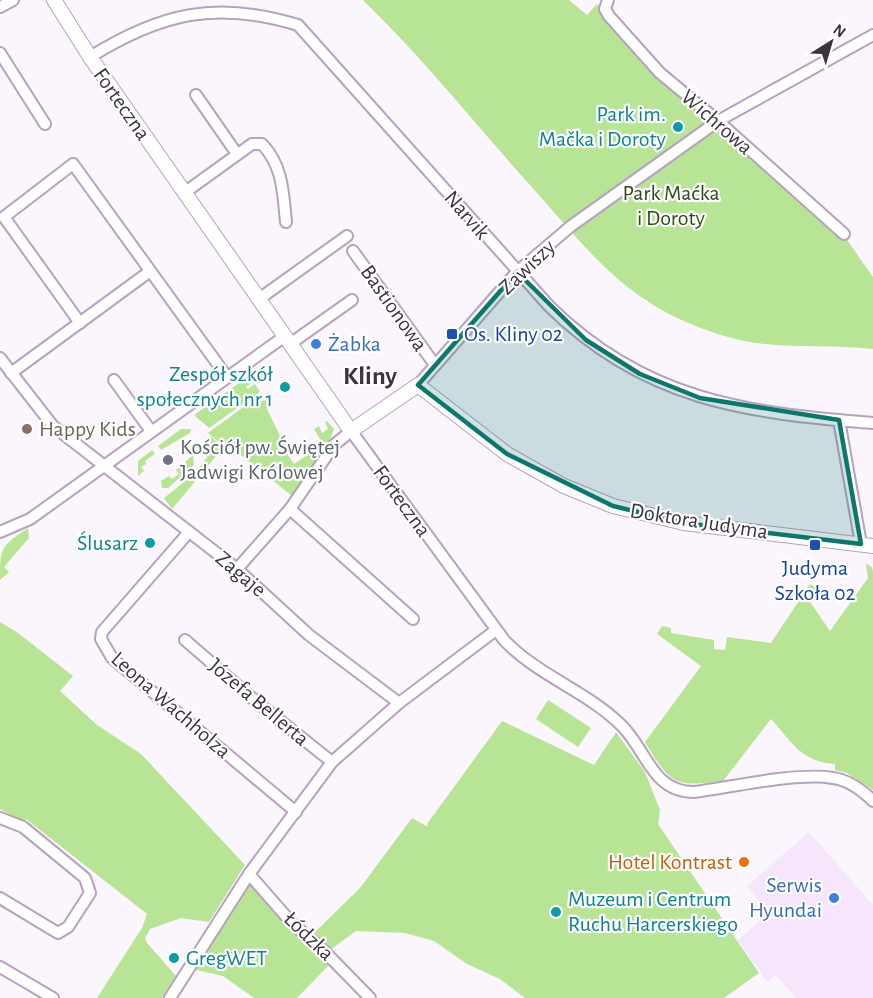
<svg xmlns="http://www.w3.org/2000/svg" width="873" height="998" font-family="'Alegreya Sans',sans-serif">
<rect width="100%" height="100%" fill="#fbf6fd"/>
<path fill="#f6e5fc" d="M809,832L873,905V998H796L776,975L767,982L738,940L768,913L747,886Z"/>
<g fill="#b8e496">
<path d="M363,0H569L587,15L597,4L642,60L824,216L847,240L873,277V349C825,343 776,351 728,337C630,309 594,257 530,185C474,123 423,58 363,0Z"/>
<path d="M249,376L253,382L246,387L248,389L255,384L260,392L209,428L194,415Z"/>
<path d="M261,394L264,398L256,404L265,400L267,402L270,398L273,404L267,409L285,446L283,448L294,464L323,444L314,429L319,426L322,433L328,429L325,422L327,421L334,429L329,443L292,496L225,442L222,445L208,433Z"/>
<path d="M181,429H191L190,433L161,450L158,446Z"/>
<path d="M211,437L224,447L200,475L197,471L210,453Z"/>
<path d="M152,450L155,454L145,461L146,464L141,467L144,471L138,476V461Z"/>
<path d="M193,455L194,465L168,488H162L161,481L169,476L172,479L179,474L176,470Z"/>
<path d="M194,474L198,478L172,509L164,498Z"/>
<path d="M28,528L29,538L4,567L9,572L0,580C0,547 1,546 28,528Z"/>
<path d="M866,564L872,567L873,572V790L847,773L835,770V764C801,762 792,742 771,719L723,781C674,787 671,785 645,742L701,666L657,634L662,626L671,628V633L714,640V649L725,650L727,637L771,643L810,584L816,588L808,599L830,631L868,578Z"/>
<path d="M0,622L18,633L73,676L60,691L97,725L141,754L245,865L209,922L181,918L150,929L145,938L147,943L176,976L162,998H97L142,928L147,914L26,819L24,822L0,809Z"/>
<path d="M548,700L591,728L578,747L536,719Z"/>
<path d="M502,721L594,765L616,732L645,772L660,810L658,824L759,973L724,998H525L500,979L467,964L434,941L405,933L356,931L330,950L313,934L360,888L412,818L428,827L427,824Z"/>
<path d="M252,881L272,907L329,965L297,998H254L223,976L196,970Z"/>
</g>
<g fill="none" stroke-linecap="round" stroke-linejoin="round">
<g stroke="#b8a1bf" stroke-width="14">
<g id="minor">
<path d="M608,0L605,9L609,16L660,73L718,121L844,234"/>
<path d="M0,7L13,0"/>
<path d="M0,53L45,124"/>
<path d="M90,57C161,13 216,0 298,25L549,306C644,400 745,413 873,423"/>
<path d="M196,95L237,154"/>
<path d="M184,193L252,144H262C283,166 283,192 286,222"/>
<path d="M353,251L435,365"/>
<path d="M259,299L347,236"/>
<path d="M80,323L4,217L73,164L227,377"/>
<path d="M290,344L352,300"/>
<path d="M0,358L53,426L237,569L309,635L399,703"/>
<path d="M11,373L149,272"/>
<path d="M114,380L151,431"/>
<path d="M418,385L517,272L571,226L718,121L873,35"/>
<path d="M839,420L861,544"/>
<path d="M290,509L413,619"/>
<path d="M0,532L30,519L285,336"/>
<path d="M189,532L102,632L101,639L112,658L296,812"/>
<path d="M237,569L290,509L334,445L351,431L504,640C538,676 589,692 623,727C647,752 653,792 694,792C731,787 798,772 833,778C849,780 862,790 873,801"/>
<path d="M185,640L259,704L332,762"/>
<path d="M0,818L23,827L85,878L90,893L68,927L58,933L0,898"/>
<path d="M249,874L291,922L326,953L370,998"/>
<path d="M0,967L53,998"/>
<path d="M170,998L249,874L332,762L399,703L496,630"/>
</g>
</g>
<g stroke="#b8a1bf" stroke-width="16">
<path id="tertiary" d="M54,0L90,57L351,431L418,385L507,454L564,486L613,506L684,523L873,546"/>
</g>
<use href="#minor" stroke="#fff" stroke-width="10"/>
<use href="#tertiary" stroke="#fff" stroke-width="14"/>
</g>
<path fill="#0f766e" fill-opacity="0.2" stroke="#0f766e" stroke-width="4.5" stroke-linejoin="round" d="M517,272L586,340L640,374L700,398L839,420L861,544L684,523L613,506L507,454L418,385Z"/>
<g fill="#0f9aa8" stroke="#fff" stroke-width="2">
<circle cx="678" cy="127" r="6"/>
<circle cx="285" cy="387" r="6"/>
<circle cx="150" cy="543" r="6"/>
<circle cx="556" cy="912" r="6"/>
<circle cx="174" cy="958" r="6"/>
</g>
<g fill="#1a4fb4" stroke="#fff" stroke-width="2">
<rect x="446" y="328" width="12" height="12" rx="3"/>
<rect x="809" y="539" width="12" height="12" rx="3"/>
</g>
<g fill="#3f7fe0" stroke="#fff" stroke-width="2">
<circle cx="316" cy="344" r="6"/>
<circle cx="834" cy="898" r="6"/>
</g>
<circle fill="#8d6e63" stroke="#fff" stroke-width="2" cx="27" cy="429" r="6"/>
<circle fill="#6b7280" stroke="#fff" stroke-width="2" cx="168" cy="460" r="6"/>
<circle fill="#e8710a" stroke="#fff" stroke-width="2" cx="744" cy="862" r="6"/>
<g text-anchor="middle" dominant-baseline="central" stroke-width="4.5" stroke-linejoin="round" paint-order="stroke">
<g font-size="22" fill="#3d333f" stroke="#fff">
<text transform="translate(122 104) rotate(55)">Forteczna</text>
<text transform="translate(717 122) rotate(41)">Wichrowa</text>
<text transform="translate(467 215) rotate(49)">Narvik</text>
<text transform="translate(527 267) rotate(-44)">Zawiszy</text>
<text transform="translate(394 308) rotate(55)">Bastionowa</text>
<text transform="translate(402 501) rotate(54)">Forteczna</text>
<text transform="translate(699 521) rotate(9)">Doktora Judyma</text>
<text transform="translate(241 574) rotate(40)">Zagaje</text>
<text transform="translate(259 702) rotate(40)">Józefa Bellerta</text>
<text transform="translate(171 705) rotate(41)">Leona Wachholza</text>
<text transform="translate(309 936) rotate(44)">Łódzka</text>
</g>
<g font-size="22" fill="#0d838f" stroke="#fff" text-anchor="end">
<text x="666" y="114">Park im.<tspan x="666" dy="25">Mačka i Doroty</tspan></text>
<text x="273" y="374">Zespół szkół<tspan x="273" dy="25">społecznych nr 1</tspan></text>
<text x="138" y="543">Ślusarz</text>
<text x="568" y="899" text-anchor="start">Muzeum i Centrum<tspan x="568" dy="25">Ruchu Harcerskiego</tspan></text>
<text x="186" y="958" text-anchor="start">GregWET</text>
</g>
<g font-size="22" fill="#2e4912" stroke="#fff">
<text x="671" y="193">Park Maćka<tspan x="671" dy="25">i Doroty</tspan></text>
</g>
<g font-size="22" fill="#164399" stroke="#fff" text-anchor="start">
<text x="464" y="334">Os. Kliny 02</text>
<text x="815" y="568" text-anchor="middle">Judyma<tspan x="815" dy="25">Szkoła 02</tspan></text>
</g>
<g font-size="22" fill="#366cbe" stroke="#fff" text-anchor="start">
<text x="328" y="344">Żabka</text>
<text x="822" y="885" text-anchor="end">Serwis<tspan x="822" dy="25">Hyundai</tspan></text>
</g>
<g font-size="22" fill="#785e54" stroke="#fff" text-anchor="start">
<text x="39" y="429">Happy Kids</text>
</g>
<g font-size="22" fill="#5b616d" stroke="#fff" text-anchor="start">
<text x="180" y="447">Kościół pw. Świętej<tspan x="180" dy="25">Jadwigi Królowej</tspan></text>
</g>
<g font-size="22" fill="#c56008" stroke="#fff" text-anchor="end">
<text x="732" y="862">Hotel Kontrast</text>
</g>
<g font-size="26" font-weight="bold" fill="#3d333f" stroke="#fff">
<text x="370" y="376">Kliny</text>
</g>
</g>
<g transform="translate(831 42) rotate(37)" stroke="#ffffff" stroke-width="4.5" paint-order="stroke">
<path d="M0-4.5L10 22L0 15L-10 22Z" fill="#3d333f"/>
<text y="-9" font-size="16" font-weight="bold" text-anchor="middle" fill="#3d333f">N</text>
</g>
</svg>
